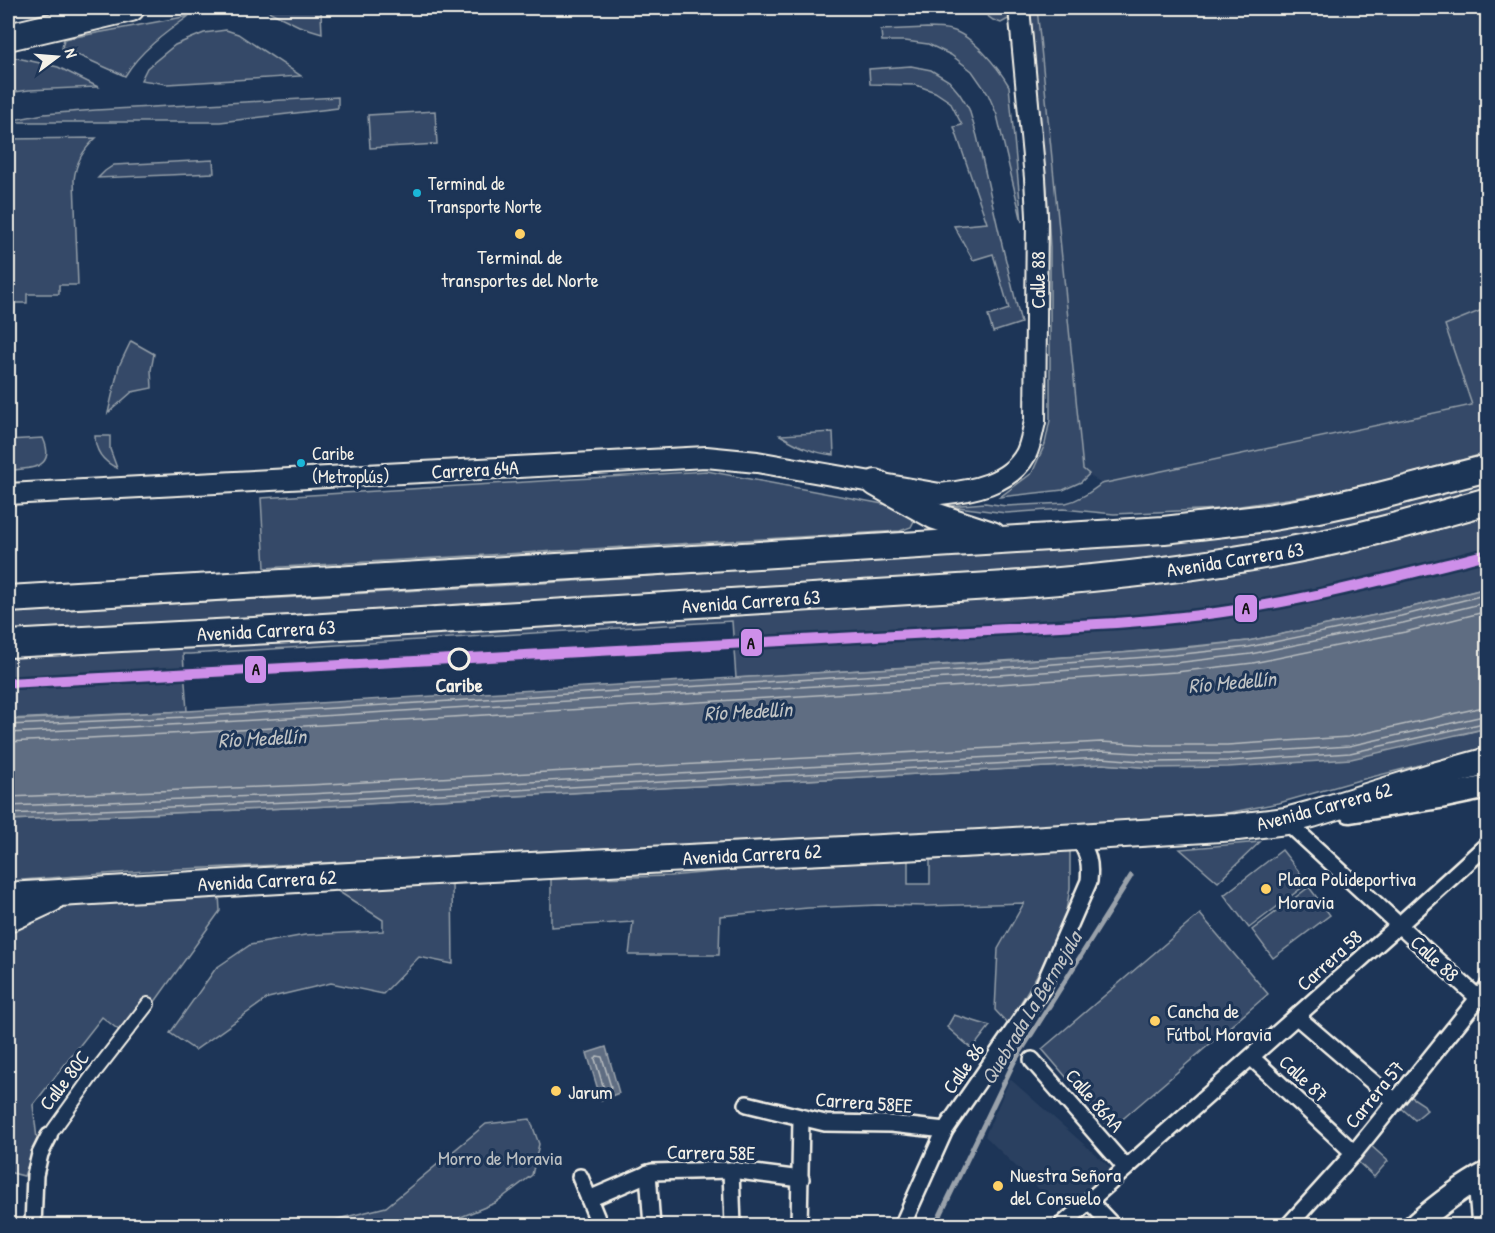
<svg xmlns="http://www.w3.org/2000/svg" width="1495" height="1233" font-family="'Patrick Hand',sans-serif">
<rect width="100%" height="100%" fill="#1d3557"/>
<filter id="ink" filterUnits="userSpaceOnUse"><feTurbulence type="fractalNoise" baseFrequency=".0167" numOctaves="2"/><feDisplacementMap in="SourceGraphic" scale="12" xChannelSelector="R" yChannelSelector="G"/><feConvolveMatrix kernelMatrix="1 2 1 2 8 2 1 2 1" color-interpolation-filters="sRGB"/></filter>
<g filter="url(#ink)">
<g fill="#2a4060">
<path d="M1037,8H1487V308L1445,325L1473,405L1101,484L1083,470Z"/>
<path d="M1010,1079L1113,1170L1067,1214L1053,1203L985,1136Z"/>
</g>
<g fill="#354a67" stroke="#949ea8" stroke-width="1.5">
<path d="M262,8H322L321,13L322,33L299,26Z"/>
<path d="M981,8H1010V18L1001,23L993,20L981,11Z"/>
<path d="M1030,8H1037L1083,469L1089,474L1081,482L1063,490L1000,497L1032,473L1045,444L1050,420V248L1047,191Z"/>
<path d="M189,16C165,33 140,51 125,76L62,48L64,39Z"/>
<path d="M927,28C934,28 943,28 951,30C972,35 998,67 1009,86L1022,222L997,115L988,94L972,71L951,55L928,44L905,41H882L881,30Z"/>
<path d="M226,30L238,34L301,76L167,84L141,80L147,68L175,45L204,33Z"/>
<path d="M8,56L58,67L98,87L29,90L8,93Z"/>
<path d="M911,66L931,70L949,81L959,93L969,109L977,136L998,228L1021,323L993,332L988,316L1009,309L993,254L973,260L954,226L987,223L954,127L962,125L950,102L935,92L916,85L870,84L869,69Z"/>
<path d="M338,97V108L220,122H8V121L44,114L96,110Z"/>
<path d="M435,111L437,144L370,148L368,115Z"/>
<path d="M96,138C83,150 76,162 74,180L78,285H59V294H27V303H8V139Z"/>
<path d="M213,160L214,173L98,178L105,171L114,165Z"/>
<path d="M1487,308V453L1395,478L1320,494L1220,509L1114,514L1063,509L1006,513L949,506L985,503L1006,506L1066,503C1080,500 1090,492 1101,484L1472,405L1445,325Z"/>
<path d="M131,341L154,354L151,370L152,388L132,392L108,413L119,366Z"/>
<path d="M833,432L834,455C813,453 798,446 780,435Z"/>
<path d="M95,436H110V449L117,468C104,462 95,452 95,436Z"/>
<path d="M43,438C57,469 30,469 8,470V440Z"/>
<path d="M707,471L899,507L911,512L915,519L911,527L900,531L265,568L261,498Z"/>
<path d="M1487,477V491L1296,539L1138,561L858,582L171,622L8,630V613L529,584L1006,552Z"/>
<path d="M1487,510V588L1400,610L1248,641L1110,654L736,678L732,621L190,654H183L187,711L8,719V657L1012,597Z"/>
<path d="M1487,728V748L1356,781L1279,803L1222,814L982,831L775,841L565,850L369,861L160,870L8,881V820L310,807L1103,764L1153,768L1463,734Z"/>
<path d="M1260,842L1218,882L1180,849Z"/>
<path d="M1070,850V888L1063,928L1039,972L1008,1024L995,1010L998,949L1024,903L927,906L878,905L808,908L720,916L719,955H629L633,922L551,927V879L670,876L764,867L908,860V884H930V860Z"/>
<path d="M1282,850L1308,883L1249,928L1224,895Z"/>
<path d="M452,881L453,964L419,957L383,994L331,983L268,998L195,1050L170,1033L216,968L250,945L305,935L383,931V920L333,888Z"/>
<path d="M1309,887L1330,915L1273,958L1252,930Z"/>
<path d="M219,894L220,911L129,1038L102,1017L33,1105L37,1139L24,1176L8,1172V927L53,904Z"/>
<path d="M1200,914L1268,994L1111,1129L1042,1049Z"/>
<path d="M954,1015L990,1026L972,1049L947,1027Z"/>
<path d="M1407,1094L1424,1105L1427,1110L1415,1120L1398,1105Z"/>
<path d="M530,1119L539,1144L532,1175L495,1203L461,1217L449,1225H321L338,1219L386,1207L486,1124Z"/>
<path d="M1368,1143L1388,1161L1374,1177L1355,1159Z"/>
</g>
<g fill="#5e6d82" stroke="#9aa2ab" stroke-width="1.5">
<path d="M1487,588V728L1351,759L1228,767L1153,768L1103,764L310,807L8,820V720L187,711L1013,661L1173,649L1248,641L1400,610Z"/>
<path d="M606,1047L619,1093L601,1100L587,1053Z"/>
</g>
<g fill="none" stroke-linecap="round" stroke-linejoin="round">
<g stroke="#b8bcbf" stroke-width="1.5">
<path d="M8,725L187,717L1013,667L1174,655L1249,647L1401,616L1488,594"/>
<path d="M8,733L188,724L1014,674L1175,663L1251,654L1403,623L1488,602"/>
<path d="M8,742L188,733L1014,683L1176,672L1253,663L1405,632L1488,611"/>
<path d="M8,797L309,785L1101,742L1154,745H1227L1348,737L1488,706"/>
<path d="M8,806L309,794L1102,751L1154,754H1228L1349,746L1488,715"/>
<path d="M8,814L310,801L1102,758L1154,762L1228,761L1350,753L1488,722"/>
<path d="M597,1056L602,1057L611,1087L608,1091L604,1089L595,1059Z"/>
</g>
<path stroke="#9aa2ab" stroke-width="5" d="M935,1226L1014,1062L1131,876"/>
<g stroke="#f4f1e8" stroke-width="16">
<path id="pedestrian" d="M49,1136L92,1076L148,1004"/>
</g>
<g stroke="#f4f1e8" stroke-width="20">
<g id="minor">
<path d="M1286,821L1478,998"/>
<path d="M1297,1017L1395,1101"/>
<path d="M1252,1058L1354,1153"/>
<path d="M1032,1060L1126,1168"/>
<path d="M747,1104L825,1123L891,1124L945,1130"/>
<path d="M731,1170L733,1226"/>
<path d="M648,1173L652,1226"/>
<path d="M580,1177L600,1226"/>
<path d="M1476,1180L1480,1226"/>
<path d="M589,1199L652,1172L731,1170L801,1179"/>
<path d="M1089,1201L1113,1226"/>
<path d="M33,1226L35,1175L40,1154L49,1136"/>
<path d="M799,1226L801,1118"/>
<path d="M902,1226L945,1130L1042,989L1089,881C1091,862 1088,854 1078,837"/>
<path d="M1061,1226L1399,925L1488,844"/>
<path d="M1288,1226L1354,1153L1488,986"/>
</g>
</g>
<g stroke="#f4f1e8" stroke-width="24">
<path id="tertiary" d="M8,494L706,457L757,462L940,494C971,491 1010,484 1026,454C1031,444 1032,433 1035,422L1037,216L1035,178L1019,8"/>
</g>
<g stroke="#f4f1e8" stroke-width="27">
<g id="secondary">
<path d="M1350,811L1440,797L1488,787"/>
<path d="M1414,1226C1437,1206 1461,1187 1488,1173"/>
</g>
</g>
<g stroke="#f4f1e8" stroke-width="30">
<path id="primary" d="M8,37L131,8"/>
</g>
<g stroke="#f4f1e8" stroke-width="30">
<g id="trunk">
<path d="M876,483L935,516L992,535"/>
<path d="M8,599L676,560L1164,530L1267,518L1319,509L1375,497L1488,468"/>
<path d="M8,644L291,629L1023,584C1115,577 1206,567 1296,549C1361,537 1424,519 1488,501"/>
<path d="M8,896L452,870L980,843L1237,827L1286,821L1312,814L1434,776L1488,761"/>
<path d="M8,919L51,899"/>
</g>
</g>
<use href="#pedestrian" stroke="#1d3557" stroke-width="12"/>
<use href="#minor" stroke="#1d3557" stroke-width="15"/>
<use href="#tertiary" stroke="#1d3557" stroke-width="20"/>
<use href="#secondary" stroke="#1d3557" stroke-width="22"/>
<use href="#primary" stroke="#1d3557" stroke-width="26"/>
<use href="#trunk" stroke="#1d3557" stroke-width="26"/>
<g stroke="#1d3557" stroke-width="15">
<path id="metro-1" d="M8,683L1116,623C1154,620 1192,617 1229,611C1316,598 1402,575 1488,554"/>
</g>
<use href="#metro-1" stroke="#ce8fe9" stroke-width="10"/>
</g>
</g>
<g fill="#1ab6d8" stroke="#1d3557" stroke-width="2">
<circle cx="417" cy="193" r="5"/>
<circle cx="301" cy="463" r="5"/>
</g>
<g fill="#ffd166" stroke="#1d3557" stroke-width="2">
<circle cx="520" cy="234" r="6"/>
<circle cx="1266" cy="889" r="6"/>
<circle cx="1155" cy="1021" r="6"/>
<circle cx="556" cy="1091" r="6"/>
<circle cx="998" cy="1186" r="6"/>
</g>
<circle fill="#1d3557" stroke="#f4f1e8" stroke-width="3" cx="459" cy="659" r="10"/>
<g text-anchor="middle" dominant-baseline="central" stroke-width="6" stroke-linejoin="round" paint-order="stroke">
<g font-size="18" fill="#f4f1e8" stroke="#1d3557" text-anchor="start">
<text x="428" y="183">Terminal de<tspan x="428" dy="23">Transporte Norte</tspan></text>
<text x="312" y="453">Caribe<tspan x="312" dy="23">(Metroplús)</tspan></text>
</g>
<g font-size="20" fill="#f4f1e8" stroke="#1d3557" text-anchor="start">
<text x="520" y="256" text-anchor="middle">Terminal de<tspan x="520" dy="23">transportes del Norte</tspan></text>
<text x="1278" y="878">Placa Polideportiva<tspan x="1278" dy="23">Moravia</tspan></text>
<text x="1167" y="1010">Cancha de<tspan x="1167" dy="23">Fútbol Moravia</tspan></text>
<text x="568" y="1091">Jarum</text>
<text x="1010" y="1174">Nuestra Señora<tspan x="1010" dy="23">del Consuelo</tspan></text>
</g>
<g font-size="20" fill="#f4f1e8" stroke="#1d3557">
<text transform="translate(1037 280) rotate(-90)">Calle 88</text>
<text transform="translate(475 469) rotate(-3)">Carrera 64A</text>
<text transform="translate(1235 559) rotate(-9)">Avenida Carrera 63</text>
<text transform="translate(751 601) rotate(-4)">Avenida Carrera 63</text>
<text transform="translate(266 630) rotate(-3)">Avenida Carrera 63</text>
<text transform="translate(1324 806) rotate(-15)">Avenida Carrera 62</text>
<text transform="translate(752 854) rotate(-3)">Avenida Carrera 62</text>
<text transform="translate(267 880) rotate(-3)">Avenida Carrera 62</text>
<text transform="translate(1435 958) rotate(43)">Calle 88</text>
<text transform="translate(1329 960) rotate(-42)">Carrera 58</text>
<text transform="translate(963 1068) rotate(-55)">Calle 86</text>
<text transform="translate(1304 1078) rotate(43)">Calle 87</text>
<text transform="translate(64 1080) rotate(-53)">Calle 80C</text>
<text transform="translate(1374 1094) rotate(-51)">Carrera 57</text>
<text transform="translate(1095 1100) rotate(49)">Calle 86AA</text>
<text transform="translate(864 1102) rotate(4)">Carrera 58EE</text>
<text transform="translate(711 1152) rotate(1)">Carrera 58E</text>
</g>
<g font-size="20" font-weight="bold" fill="#f4f1e8" stroke="#1d3557">
<text x="459" y="684">Caribe</text>
</g>
<g font-size="20" fill="#bbbfc1" stroke="#1d3557">
<text x="500" y="1157">Morro de Moravia</text>
</g>
<g font-size="21" font-style="italic" fill="#c0c3c4" stroke="#1d3557">
<text transform="translate(1232 682) rotate(-5)">Río Medellín</text>
<text transform="translate(748 711) rotate(-3)">Río Medellín</text>
<text transform="translate(262 738) rotate(-3)">Río Medellín</text>
<text transform="translate(1031 1008) rotate(-59)">Quebrada La Bermejala</text>
</g>
</g>
<g stroke="#1d3557" stroke-width="2">
<rect x="1234" y="594" width="24" height="29" rx="6" fill="#ce8fe9"/>
<rect x="740" y="628" width="23" height="29" rx="6" fill="#ce8fe9"/>
<rect x="244" y="655" width="23" height="29" rx="6" fill="#ce8fe9"/>
</g>
<g font-size="16" text-anchor="middle" font-weight="bold" fill="#111">
<text x="1246" y="614">A</text>
<text x="751" y="649">A</text>
<text x="256" y="675">A</text>
</g>
<rect width="1495" height="1233" fill="none" stroke="#1d3557" stroke-width="30"/>
<rect x="15" y="15" width="1465" height="1203" fill="none" stroke="#f4f1e8" stroke-width="2" filter="url(#ink)"/>
<g transform="translate(57 57) rotate(74)" stroke="#1d3557" stroke-width="4.5" paint-order="stroke">
<path d="M0-4.5L10 22L0 15L-10 22Z" fill="#f4f1e8"/>
<text y="-9" font-size="16" font-weight="bold" text-anchor="middle" fill="#f4f1e8">N</text>
</g>
</svg>
